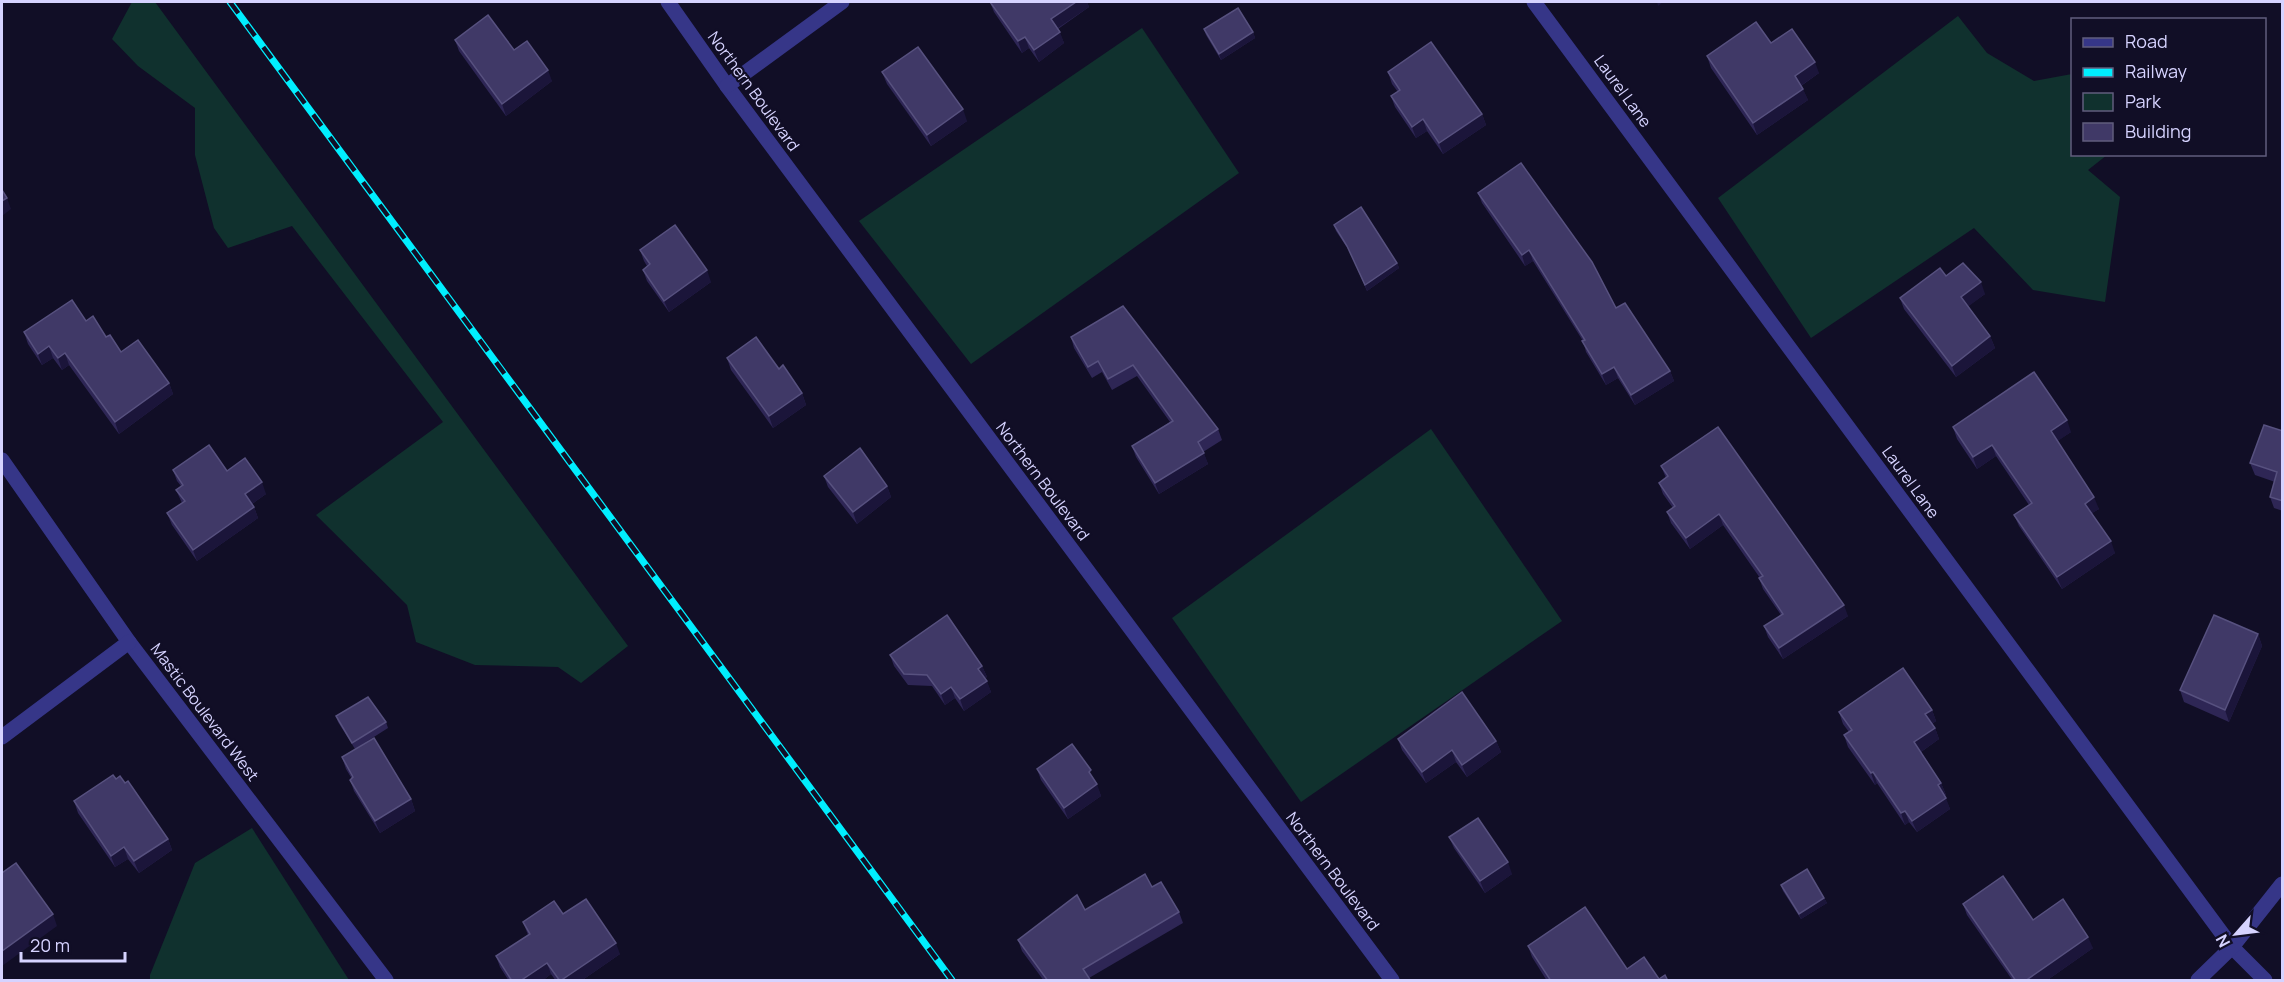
<svg xmlns="http://www.w3.org/2000/svg" width="2284" height="982" font-family="Manrope,sans-serif">
<rect width="100%" height="100%" fill="#110e26"/>
<g fill="#10312e">
<path d="M132,2H155L628,646L581,683L558,667L475,665L416,642L407,605L316,515L443,422L292,226L228,248L214,228L195,155V108L138,66L112,39Z"/>
<path d="M1958,16L1987,53L2034,81L2072,74V154L2107,155L2088,170L2120,197L2105,302L2033,290L1974,228L1811,338L1718,198Z"/>
<path d="M1142,28L1239,173L971,364L859,221Z"/>
<path d="M1431,429L1562,621L1301,802L1172,618Z"/>
<path d="M252,828L349,980H150V975L195,863Z"/>
</g>
<g fill="none" stroke-linecap="round" stroke-linejoin="round">
<g stroke="#363688" stroke-width="15">
<path d="M668,2L727,86L1392,980"/>
<path d="M1534,2L2232,947L2265,980"/>
<path d="M727,86L842,2"/>
<path d="M2,460L129,642L386,980"/>
<path d="M2,737L129,642"/>
<path d="M2198,980L2232,947L2282,884"/>
</g>
<g stroke="#00eefe" stroke-width="7">
<path id="rail" d="M230,2L952,980"/>
</g>
<use href="#rail" stroke="#110e26" stroke-width="4.5" stroke-dasharray="14" stroke-linecap="butt"/>
</g>
<g fill="#2e2655">
<path d="M990,2H1087L1089,7L1058,29L1064,43L1039,62L1029,48L1022,53L994,12Z"/>
<path d="M1204,29L1253,32L1255,38L1221,60L1206,35Z"/>
<path d="M455,40L514,50L552,81L506,116L459,51Z"/>
<path d="M1771,43L1819,73L1801,86L1808,100L1757,135L1711,68L1707,56Z"/>
<path d="M882,72L967,121L931,146L887,84Z"/>
<path d="M1388,72L1482,114L1486,125L1443,154L1427,131L1416,138L1395,107L1391,96L1398,92L1392,84Z"/>
<path d="M1478,193L1616,308L1670,371L1674,381L1635,405L1618,378L1606,385L1586,352L1583,341L1533,261L1525,266L1482,203Z"/>
<path d="M1334,225L1397,263L1399,268L1367,291L1350,252L1336,231Z"/>
<path d="M640,250L711,282L669,312L647,281L643,270L647,266L644,261Z"/>
<path d="M1946,276L1985,294L1968,306L1990,336L1995,348L1956,377L1904,309L1900,298Z"/>
<path d="M1123,306L1218,429L1222,440L1203,452L1208,464L1159,494L1136,457L1132,446L1170,422L1137,376L1112,390L1102,372L1092,378L1074,348L1071,337Z"/>
<path d="M86,321L106,337L121,352L169,383L173,394L119,434L69,365L62,370L53,358L42,365L28,344L24,332Z"/>
<path d="M727,358L779,369L802,393L806,405L773,428L731,370Z"/>
<path d="M1953,427L2071,432L2057,441L2099,509L2092,513L2115,553L2062,589L2019,526L2014,515L2029,505L1996,456L1977,469L1957,439Z"/>
<path d="M2283,431V511L2274,508L2270,497L2275,482L2255,475L2250,463Z"/>
<path d="M1661,466L1848,616L1783,659L1768,637L1764,626L1781,615L1763,589L1759,578H1760L1723,525L1690,549L1671,523L1667,512L1673,508L1663,494L1659,483L1666,478Z"/>
<path d="M173,470L227,471L266,494L252,504L254,507L258,518L197,561L172,525L167,513L182,503L176,490L181,486L177,481Z"/>
<path d="M824,476L887,486L891,497L857,524L828,487Z"/>
<path d="M2258,634L2262,646L2229,722L2184,702L2180,690Z"/>
<path d="M890,655L982,666L987,677L985,678L991,692L964,711L955,698L945,705L932,686L908,685L894,666Z"/>
<path d="M1932,710L1936,721L1932,724L1935,728L1939,739L1921,752L1941,783L1946,795H1944L1950,809L1917,832L1909,822L1905,825L1877,783L1875,785L1848,747L1844,735L1849,732L1843,724L1839,712Z"/>
<path d="M336,716L386,722L388,728L355,749L338,722Z"/>
<path d="M1398,739L1496,741L1501,752L1467,777L1456,762L1426,783L1402,750Z"/>
<path d="M342,757L411,799L415,811L380,833L354,791L350,780L352,779L346,769Z"/>
<path d="M1037,769L1095,781L1101,796L1068,819L1041,780Z"/>
<path d="M116,779L168,839L172,850L139,873L128,859L115,867L78,813L74,801Z"/>
<path d="M1449,837L1512,874L1485,893L1454,848Z"/>
<path d="M1781,885L1824,898L1827,903L1801,919L1783,891Z"/>
<path d="M1152,887L1179,912L1183,923L1089,978L1091,981H1044L1022,951L1018,940L1085,910Z"/>
<path d="M1963,904L2033,920L2093,948L2046,981H2013L1967,915Z"/>
<path d="M563,914L620,954L581,981H556L551,974L542,981H509L500,967L496,956L528,935L523,922Z"/>
<path d="M1528,946L1627,969L1659,979L1668,981H1547L1532,957Z"/>
</g>
<g fill="#1b153a">
<path d="M1076,2H1087L1089,7L1055,30L1051,19Z"/>
<path d="M1657,2H1663L1658,6Z"/>
<path d="M1060,32L1064,43L1039,62L1034,50Z"/>
<path d="M1253,32L1255,38L1221,60L1219,54Z"/>
<path d="M1025,37L1029,48L1022,53L1018,41Z"/>
<path d="M1815,62L1819,73L1799,87L1795,76Z"/>
<path d="M548,70L552,81L506,116L502,104Z"/>
<path d="M1803,89L1808,100L1757,135L1753,123Z"/>
<path d="M963,109L967,121L931,146L927,135Z"/>
<path d="M1482,114L1486,125L1443,154L1439,143Z"/>
<path d="M1423,119L1427,131L1416,138L1412,127Z"/>
<path d="M7,198L11,209L2,216V201Z"/>
<path d="M1529,250L1533,261L1525,266L1522,255Z"/>
<path d="M1397,263L1399,268L1367,291L1365,285Z"/>
<path d="M707,270L711,282L669,312L664,301Z"/>
<path d="M1981,282L1985,294L1965,309L1961,297Z"/>
<path d="M1990,336L1995,348L1956,377L1952,366Z"/>
<path d="M49,346L53,358L42,365L38,354Z"/>
<path d="M65,353L69,365L62,370L58,358Z"/>
<path d="M1614,367L1618,378L1606,385L1602,374Z"/>
<path d="M1670,371L1674,381L1635,405L1631,395Z"/>
<path d="M169,383L173,394L119,434L115,422Z"/>
<path d="M802,393L806,405L773,428L769,416Z"/>
<path d="M2067,420L2071,432L2055,443L2051,431Z"/>
<path d="M1992,445L1996,456L1977,469L1973,457Z"/>
<path d="M1204,453L1208,464L1159,494L1155,483Z"/>
<path d="M262,482L266,494L249,506L245,494Z"/>
<path d="M887,486L891,497L857,524L853,512Z"/>
<path d="M2094,497L2099,509L2089,515L2085,504Z"/>
<path d="M254,507L258,518L197,561L193,550Z"/>
<path d="M1719,514L1723,525L1690,549L1686,538Z"/>
<path d="M2111,541L2115,553L2062,589L2057,577Z"/>
<path d="M1844,605L1848,616L1783,659L1779,648Z"/>
<path d="M2258,634L2262,646L2229,722L2225,710Z"/>
<path d="M982,666L987,677L982,680L978,669Z"/>
<path d="M987,681L991,692L964,711L960,699Z"/>
<path d="M951,687L955,698L945,705L941,694Z"/>
<path d="M1932,710L1936,721L1929,726L1925,714Z"/>
<path d="M1935,728L1939,739L1918,754L1914,742Z"/>
<path d="M1496,741L1501,752L1467,777L1462,765Z"/>
<path d="M1452,750L1456,762L1426,783L1422,772Z"/>
<path d="M1873,772L1877,783L1875,785L1871,773Z"/>
<path d="M1941,783L1946,795L1942,797L1938,785Z"/>
<path d="M1097,784L1101,796L1068,819L1064,808Z"/>
<path d="M1946,798L1950,809L1917,832L1912,821Z"/>
<path d="M411,799L415,811L380,833L375,821Z"/>
<path d="M1905,811L1909,822L1905,825L1901,813Z"/>
<path d="M168,839L172,850L139,873L134,861Z"/>
<path d="M124,847L128,859L115,867L111,856Z"/>
<path d="M1508,862L1512,874L1485,893L1480,881Z"/>
<path d="M1824,898L1827,903L1801,919L1799,914Z"/>
<path d="M53,914L57,926L2,966V951Z"/>
<path d="M2088,937L2093,948L2046,981H2025Z"/>
<path d="M616,943L620,954L581,981H560Z"/>
<path d="M547,963L551,974L542,981H520Z"/>
</g>
<g fill="#403967" stroke="#57517f" stroke-width="1.5">
<path d="M990,2H1076L1051,19L1060,32L1034,50L1025,37L1018,41Z"/>
<path d="M1238,8L1253,32L1219,54L1204,29Z"/>
<path d="M488,15L514,50L527,41L548,70L502,104L455,40Z"/>
<path d="M1756,22L1771,43L1792,29L1815,62L1795,76L1803,89L1753,123L1707,56Z"/>
<path d="M1431,42L1482,114L1439,143L1423,119L1412,127L1391,96L1400,90L1388,72Z"/>
<path d="M918,47L963,109L927,135L882,72Z"/>
<path d="M1521,163L1592,262L1616,308L1625,303L1670,371L1631,395L1614,367L1602,374L1582,341L1585,340L1529,250L1522,255L1478,193Z"/>
<path d="M2,190L7,198L2,201Z"/>
<path d="M1361,207L1397,263L1365,285L1347,246L1334,225Z"/>
<path d="M675,225L707,270L664,301L643,270L650,264L640,250Z"/>
<path d="M1963,263L1981,282L1961,297L1990,336L1952,366L1900,298L1940,268L1946,276Z"/>
<path d="M72,300L86,321L93,316L106,337L110,335L121,352L138,340L169,383L115,422L65,353L58,358L49,346L38,354L24,332Z"/>
<path d="M1123,306L1218,429L1198,442L1204,453L1155,483L1132,446L1173,421L1133,365L1108,379L1098,361L1088,367L1071,337Z"/>
<path d="M756,337L779,369L783,365L802,393L769,416L727,358Z"/>
<path d="M2034,372L2067,420L2051,431L2094,497L2085,504L2111,541L2057,577L2014,515L2032,503L1992,445L1973,457L1953,427Z"/>
<path d="M2264,425L2283,431V501L2270,497L2277,472L2250,463Z"/>
<path d="M1718,427L1844,605L1779,648L1764,626L1783,614L1759,578L1763,576L1719,514L1686,538L1667,512L1675,506L1659,483L1668,476L1661,466Z"/>
<path d="M209,445L227,471L245,458L262,482L245,494L254,507L193,550L167,513L185,501L176,490L183,485L173,470Z"/>
<path d="M860,448L887,486L853,512L824,476Z"/>
<path d="M947,615L982,666L978,669L987,681L960,699L951,687L941,694L927,675L904,674L890,655Z"/>
<path d="M2214,615L2258,634L2225,710L2180,690Z"/>
<path d="M1903,668L1932,710L1925,714L1935,728L1914,742L1941,783L1938,785L1946,798L1912,821L1905,811L1901,813L1873,772L1871,773L1844,735L1852,730L1839,712Z"/>
<path d="M1462,692L1496,741L1462,765L1452,750L1422,772L1398,739Z"/>
<path d="M368,697L386,722L352,743L336,716Z"/>
<path d="M374,738L411,799L375,821L350,780L353,777L342,757Z"/>
<path d="M1072,744L1091,770L1089,772L1097,784L1064,808L1037,769Z"/>
<path d="M113,775L116,779L120,776L125,783L128,781L168,839L134,861L124,847L111,856L74,801Z"/>
<path d="M1478,818L1508,862L1480,881L1449,837Z"/>
<path d="M16,863L53,914L2,951V873Z"/>
<path d="M1807,869L1824,898L1799,914L1781,885Z"/>
<path d="M1145,874L1152,887L1161,882L1179,912L1083,969L1091,981H1048L1018,940L1077,895L1085,910Z"/>
<path d="M2003,876L2033,920L2063,899L2088,937L2025,981H2016L1963,904Z"/>
<path d="M586,899L616,943L560,981L547,963L520,981H512L496,956L530,934L523,922L554,901L563,914Z"/>
<path d="M1585,907L1627,969L1644,957L1659,979L1665,975L1668,981H1551L1528,946Z"/>
</g>
<g text-anchor="middle" dominant-baseline="central" stroke-width="4.5" stroke-linejoin="round" paint-order="stroke">
<g font-size="16" fill="#d6d3ff" stroke="#110e26">
<text transform="translate(754 91) rotate(54)">Northern Boulevard</text>
<text transform="translate(1623 91) rotate(54)">Laurel Lane</text>
<text transform="translate(1043 481) rotate(53)">Northern Boulevard</text>
<text transform="translate(1911 482) rotate(54)">Laurel Lane</text>
<text transform="translate(205 712) rotate(53)">Mastic Boulevard West</text>
<text transform="translate(1333 871) rotate(53)">Northern Boulevard</text>
</g>
</g>
<rect width="2284" height="982" fill="none" stroke="#d6d3ff" stroke-width="6"/>
<rect x="2071" y="18" width="195" height="138" fill="#110e26" stroke="#605d7d" stroke-width="1.5"/>
<rect x="2083" y="38" width="30" height="9" fill="#363688" stroke="#605d7d" stroke-width="1.5"/>
<text x="2125" y="48" font-size="18" fill="#d6d3ff">Road</text>
<rect x="2083" y="68" width="30" height="9" fill="#00eefe" stroke="#605d7d" stroke-width="1.5"/>
<text x="2125" y="78" font-size="18" fill="#d6d3ff">Railway</text>
<rect x="2083" y="93" width="30" height="18" fill="#10312e" stroke="#605d7d" stroke-width="1.5"/>
<text x="2125" y="108" font-size="18" fill="#d6d3ff">Park</text>
<rect x="2083" y="123" width="30" height="18" fill="#403967" stroke="#605d7d" stroke-width="1.5"/>
<text x="2125" y="138" font-size="18" fill="#d6d3ff">Building</text>
<g transform="translate(2236 934) rotate(242)" stroke="#110e26" stroke-width="4.5" paint-order="stroke">
<path d="M0-4.5L10 22L0 15L-10 22Z" fill="#d6d3ff"/>
<text y="-9" font-size="16" font-weight="bold" text-anchor="middle" fill="#d6d3ff">N</text>
</g>
<path d="M21 952v9h104v-9" fill="none" stroke="#d6d3ff" stroke-width="3"/>
<text x="30" y="952" font-size="18" fill="#d6d3ff" stroke="#110e26" stroke-width="4.5" paint-order="stroke">20 m</text>
</svg>
